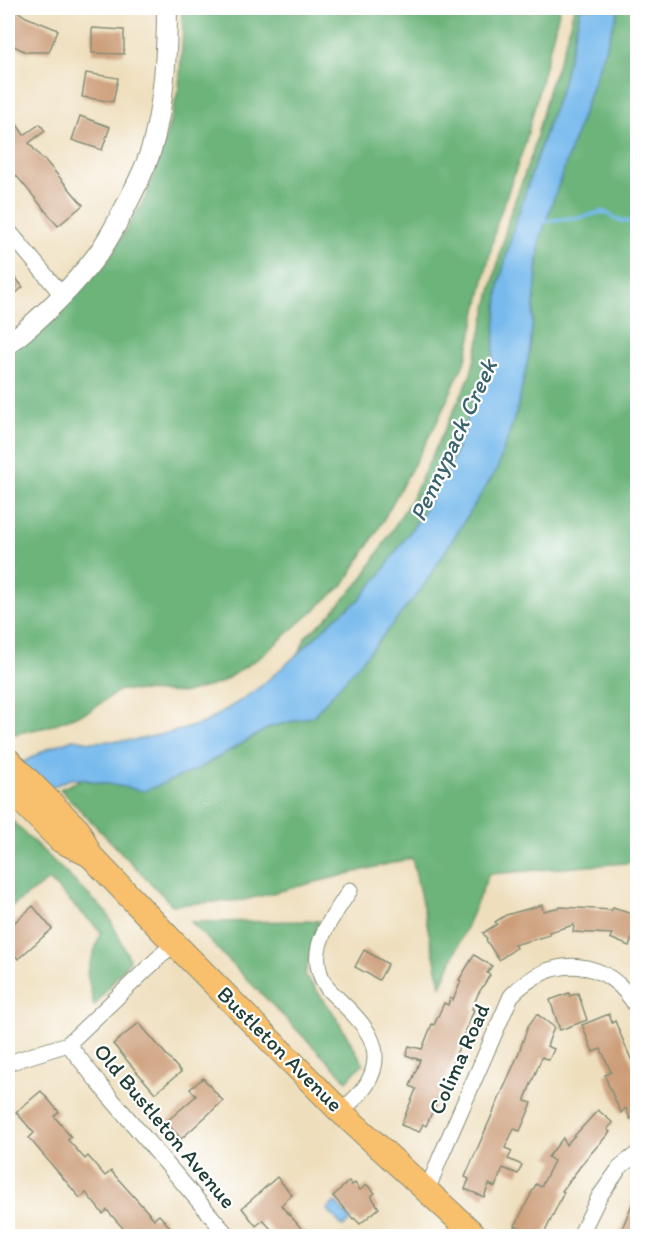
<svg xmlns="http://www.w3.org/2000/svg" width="645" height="1244" font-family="Itim,sans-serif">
<rect width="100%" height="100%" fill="#fff"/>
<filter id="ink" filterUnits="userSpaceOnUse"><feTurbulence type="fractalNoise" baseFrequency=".0167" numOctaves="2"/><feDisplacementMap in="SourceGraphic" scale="12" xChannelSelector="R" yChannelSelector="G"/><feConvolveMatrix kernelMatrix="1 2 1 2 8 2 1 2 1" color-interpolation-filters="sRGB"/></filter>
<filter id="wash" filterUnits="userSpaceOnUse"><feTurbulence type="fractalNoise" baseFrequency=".008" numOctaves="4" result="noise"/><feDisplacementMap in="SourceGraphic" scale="24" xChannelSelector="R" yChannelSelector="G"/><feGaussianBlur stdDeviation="1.35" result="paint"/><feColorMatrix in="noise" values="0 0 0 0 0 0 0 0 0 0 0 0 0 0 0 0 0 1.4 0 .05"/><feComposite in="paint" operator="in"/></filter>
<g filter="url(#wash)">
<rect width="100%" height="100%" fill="#eedebc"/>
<g fill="#6cb47a" stroke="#467857" stroke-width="1.5">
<path d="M181,8H560L525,144L497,223L466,359L436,424L376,533L344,584L262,656L220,683L186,693L120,690L89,711L47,727L8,735V349L108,260L146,197L167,133L179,87L183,31Z"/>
<path d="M574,8H581L562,86L540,148L514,227L499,285L493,356L484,382L472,406L450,467L418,520L380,575L358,601L336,617L299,653L306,636L325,620L362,579L412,498L471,374L509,217L532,154L549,88L565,44Z"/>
<path d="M619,8H637V862L489,874L441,986L412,858L244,900L172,905L60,789L82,779L104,784L196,770L270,727L313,716L422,588L497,469L517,410L530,350L540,239Z"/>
<path d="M8,817L107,913L130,960L94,1006L87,973L101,932L49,880L8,909Z"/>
<path d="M319,921L305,975L332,1011L363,1063L347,1081L191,922Z"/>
</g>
<g fill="#77baed" stroke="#4b7c90" stroke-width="1.5">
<path d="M581,8H619L540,239L530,350L517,410L497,469L422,588L367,655L313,716L270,727L196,770L144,791L82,779H70L8,806V771L47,749L73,739L90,742L136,740L182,730L206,722L240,701L261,686L299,653L336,617L358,601L380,575L418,520L450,467L472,406L484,382L493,356L499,285L514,227L540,148L562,86Z"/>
<path d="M335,1202L351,1220L343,1227L327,1209Z"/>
</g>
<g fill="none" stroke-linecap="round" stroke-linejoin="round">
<path stroke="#77baed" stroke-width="4" d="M544,221L578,218L602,212L607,213L615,219L626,221L638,227"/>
</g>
<g id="blocks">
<g fill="#cc9d78">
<path d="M8,8H13L26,17L58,30L49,52H26L8,43Z"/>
<path d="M92,28L124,30V54L92,53Z"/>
<path d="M86,73L118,78L113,102L82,97Z"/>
<path d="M8,111L24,135L40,124L45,131L29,143L43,160L44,159L83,205L58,226L15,174L14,175L12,174L8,168Z"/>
<path d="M80,116L110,127L102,150L72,140Z"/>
<path d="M8,269L23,287L8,300Z"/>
<path d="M542,905L543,911L561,907L612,910L613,908L638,916V925L629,946L610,938L612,934L573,932L574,925L549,932L550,935L514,945L516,948L499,960L486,940L487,939L483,933L497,924L495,922L506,915Z"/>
<path d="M33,906L52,929L18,959L8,946V928Z"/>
<path d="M364,950L388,964L379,980L355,967Z"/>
<path d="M474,955L492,966L487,973L490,975L478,994L472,1009L474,1010L438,1099L426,1126L423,1124L419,1132L401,1125L416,1089L410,1086L420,1060L406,1055L409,1046L422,1049L432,1024L434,1025L444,1003L448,1005L450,998L453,1000L461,981L459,980Z"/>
<path d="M569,993L570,996L578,993L587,1020L560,1030L550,1000Z"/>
<path d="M537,1014L554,1027L547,1046L554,1049L549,1060L542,1057L525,1099V1101L532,1103L520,1131L514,1129L505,1148L512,1151L508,1159L522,1165L518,1174L503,1168L495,1187L489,1184L484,1197L465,1189L469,1179L465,1177L518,1055L528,1026Z"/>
<path d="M609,1014L612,1023L615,1021L638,1076V1115L630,1119L626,1108L621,1113L608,1084L605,1075L611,1072L601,1049L593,1052L582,1025Z"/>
<path d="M139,1023L181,1072L155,1093L113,1044Z"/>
<path d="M203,1078L223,1101L181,1139L166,1122L196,1096L190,1089Z"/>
<path d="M41,1091L59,1112L54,1116L71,1137L68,1140L85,1159L88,1156L105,1176L111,1171L154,1219L159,1215L178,1236H130L107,1210L103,1214L86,1193L80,1198L29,1138L34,1133L16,1112Z"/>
<path d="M598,1110L613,1123L607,1129L610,1132L585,1160L562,1191L564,1192L543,1236H516L520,1228L515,1226L536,1184L541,1187L554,1161L548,1157L563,1138L566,1145Z"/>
<path d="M277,1177L292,1195L281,1205L308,1236H277L263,1220L256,1226L242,1208Z"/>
<path d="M349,1181L352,1185L355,1183L360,1190L367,1185L375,1193L371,1196L379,1208L360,1224L354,1218L353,1219L333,1196Z"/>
<path d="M637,1192L638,1236H619Z"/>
</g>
</g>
</g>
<g filter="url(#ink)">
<use href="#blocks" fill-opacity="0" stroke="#868e78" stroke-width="1.5"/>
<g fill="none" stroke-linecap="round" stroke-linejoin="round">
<g stroke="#868e78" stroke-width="17">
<g id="minor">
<path d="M8,230L63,296"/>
<path d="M68,1044L109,1096L228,1236"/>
<path d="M8,1063L68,1044L174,943"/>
<path d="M341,1112C350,1103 360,1095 367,1084C392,1042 354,1016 328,989C302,952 330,922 350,890"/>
<path d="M427,1191L440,1158L511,996C551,953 609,956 638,1010"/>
<path d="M580,1236L599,1197L621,1166L638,1153"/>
</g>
</g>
<g stroke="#868e78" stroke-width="22">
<path id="tertiary" d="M8,344C42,318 72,288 98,254C111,236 122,214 132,194C142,174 152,153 156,130C165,90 167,49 167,8"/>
</g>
<g stroke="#868e78" stroke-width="26">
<g id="primary">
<path d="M8,760L78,830L90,855L174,943L341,1112L476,1236"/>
<path d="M8,787L60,840L90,855"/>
</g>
</g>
<use href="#minor" stroke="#fff" stroke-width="15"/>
<use href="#tertiary" stroke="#fff" stroke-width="20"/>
<use href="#primary" stroke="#f8bf6c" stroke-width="24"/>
</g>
</g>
<g text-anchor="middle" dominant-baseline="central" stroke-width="4.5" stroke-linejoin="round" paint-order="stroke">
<g font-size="22" fill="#1f3d34" stroke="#fff">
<text transform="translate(280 1049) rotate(45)">Bustleton Avenue</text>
<text transform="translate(459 1059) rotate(-66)">Colima Road</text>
<text transform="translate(165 1126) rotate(50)">Old Bustleton Avenue</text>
</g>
<g font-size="24" font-style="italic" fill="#39626c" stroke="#fff">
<text transform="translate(453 440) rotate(-65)">Pennypack Creek</text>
</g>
</g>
<rect width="645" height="1244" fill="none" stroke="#fff" stroke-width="30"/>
</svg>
